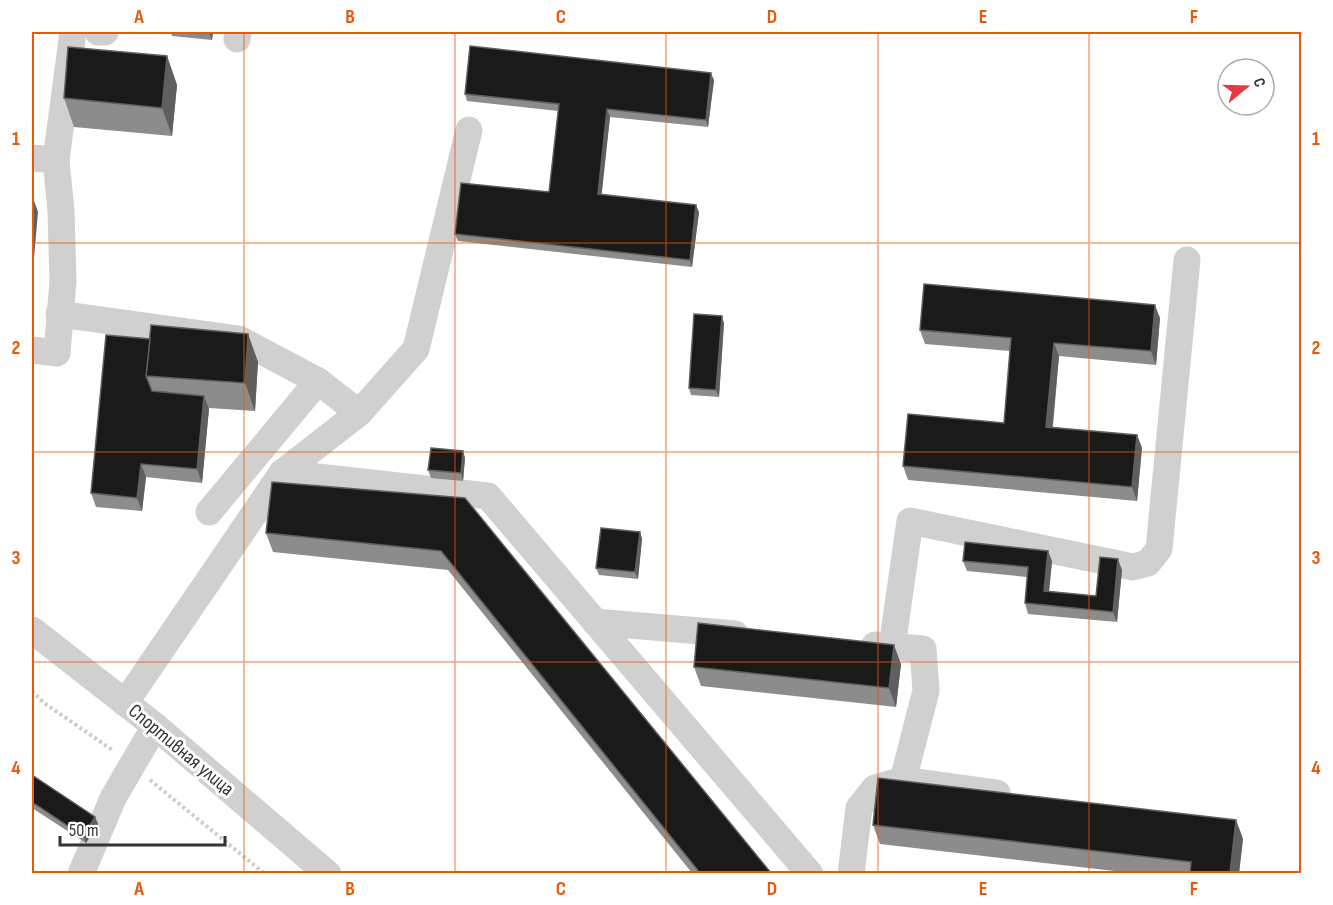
<svg xmlns="http://www.w3.org/2000/svg" width="1333" height="905" font-family="'Sofia Sans Condensed',sans-serif">
<rect width="100%" height="100%" fill="#fff"/>
<g fill="none" stroke-linecap="round" stroke-linejoin="round">
<g stroke="#cdcdcd" stroke-width="4" stroke-dasharray="3 3" stroke-linecap="butt">
<path d="M32,691L44,703L114,751"/>
<path d="M150,780L265,874"/>
</g>
<g stroke="#d0d0d0" stroke-width="27">
<path d="M98,32H105"/>
<path d="M237,39L238,32"/>
<path d="M32,158L56,160L61,211L63,281L57,353L32,350"/>
<path d="M56,160L73,32"/>
<path d="M59,314L239,339L318,381L359,413"/>
<path d="M282,473L359,413L416,349L469,130"/>
<path d="M209,512L318,381"/>
<path d="M595,622L735,634"/>
<path d="M32,630L155,726L328,874"/>
<path d="M892,647L910,521L1133,567L1148,563L1159,549L1187,260"/>
<path d="M125,703L282,473L488,496L810,874"/>
<path d="M903,780L997,793"/>
<path d="M81,874L113,798L155,726"/>
<path d="M851,874L859,808L875,788L903,780L926,691L923,649L875,645"/>
</g>
</g>
<g fill="#8c8c8c">
<path d="M171,32H213L212,40L172,36Z"/>
<path d="M167,56L177,85L172,136L74,127L64,98Z"/>
<path d="M714,80L708,127L610,117L601,194L699,212L692,267L458,241L455,234L549,192L558,111L467,101L465,94Z"/>
<path d="M1160,318L1156,365L1059,356L1053,427L1137,435L1142,448L1137,501L908,480L903,466L1004,423L1010,351L925,344L920,330Z"/>
<path d="M724,323L719,397L691,395L689,388Z"/>
<path d="M248,334L258,362L255,411L209,408L202,483L146,477L142,511L96,507L91,493L150,339Z"/>
<path d="M463,451L465,458L463,481L431,478L428,470Z"/>
<path d="M465,498L771,873H692L448,570L273,552L266,533Z"/>
<path d="M640,532L642,539L638,579L599,575L596,568Z"/>
<path d="M963,561H1052L1049,591L1096,596L1122,570L1117,622L1028,614L1025,603L1027,577L967,571Z"/>
<path d="M901,664L896,707L701,686L694,667Z"/>
<path d="M32,775L95,817L98,824L86,843L32,808Z"/>
<path d="M1236,820L1243,839L1239,873H1132L880,844L873,825Z"/>
</g>
<g fill="#5f5f5f">
<path d="M209,32H213L212,40Z"/>
<path d="M167,56L177,85L172,136L162,108Z"/>
<path d="M711,73L714,80L708,127L706,120Z"/>
<path d="M607,109L610,117L601,201L598,194Z"/>
<path d="M33,198L38,212L32,281V217Z"/>
<path d="M696,205L699,212L692,267L690,260Z"/>
<path d="M1155,305L1160,318L1156,365L1151,351Z"/>
<path d="M722,316L724,323L719,397L716,390Z"/>
<path d="M248,334L258,362L255,411L245,383Z"/>
<path d="M1054,343L1059,356L1051,441L1046,427Z"/>
<path d="M204,396L209,409L202,483L197,469Z"/>
<path d="M1137,435L1142,448L1137,501L1132,487Z"/>
<path d="M463,451L465,458L463,481L461,473Z"/>
<path d="M141,464L146,477L142,511L137,498Z"/>
<path d="M640,532L642,539L638,579L635,572Z"/>
<path d="M1048,551L1052,561L1048,601L1044,591Z"/>
<path d="M1118,559L1122,570L1117,622L1113,612Z"/>
<path d="M894,645L901,664L896,707L889,688Z"/>
<path d="M95,817L98,824L86,843L83,836Z"/>
<path d="M1236,820L1243,839L1239,873H1230Z"/>
</g>
<g fill="#1a1a1a" stroke="#5f5f5f" stroke-width="1.5">
<path d="M470,46L711,73L706,120L607,109L598,194L696,205L690,260L455,234L461,183L549,192L559,104L465,94Z"/>
<path d="M68,47L167,56L162,108L64,98Z"/>
<path d="M32,198H33L32,217Z"/>
<path d="M924,284L1155,305L1151,351L1054,343L1046,427L1137,435L1132,487L903,466L908,414L1004,423L1011,338L920,330Z"/>
<path d="M694,314L722,316L716,390L689,388Z"/>
<path d="M151,325L248,334L245,383L146,376Z"/>
<path d="M106,335L150,339L146,376L152,391L204,396L197,469L141,464L137,498L91,493Z"/>
<path d="M431,448L463,451L461,473L428,470Z"/>
<path d="M272,482L465,498L771,873H700L441,551L266,533Z"/>
<path d="M601,528L640,532L635,572L596,568Z"/>
<path d="M965,542L1048,551L1044,591L1096,596L1100,557L1118,559L1113,612L1025,603L1028,567L963,561Z"/>
<path d="M698,623L894,645L889,688L694,667Z"/>
<path d="M32,775L95,817L83,836L32,802Z"/>
<path d="M878,778L1236,820L1230,873H1190L1191,862L873,825Z"/>
</g>
<path fill="none" stroke="#e8590c" stroke-width="1.5" stroke-opacity="0.55" d="M244,32V874M455,32V874M666,32V874M878,32V874M1089,32V874M32,243H1302M32,452H1302M32,662H1302"/>
<g text-anchor="middle" dominant-baseline="central" stroke-width="6" stroke-linejoin="round" paint-order="stroke">
<g font-size="20" fill="#333" stroke="#fff">
<text transform="translate(181 750) rotate(40)">Спортивная улица</text>
</g>
</g>
<rect width="1333" height="905" fill="none" stroke="#ffffff" stroke-width="66"/>
<g transform="translate(1246 87) rotate(71)"><circle r="28" fill="#ffffff" stroke="#adadad" stroke-width="1.5"/>
<path d="M0-4.5L10 22L0 15L-10 22Z" fill="#e63946"/>
<text y="-9" font-size="16" font-weight="bold" text-anchor="middle" fill="#333333">С</text>
</g>
<path d="M60 836v9h165v-9" fill="none" stroke="#333333" stroke-width="3"/>
<text x="69" y="836" font-size="18" fill="#333333" stroke="#ffffff" stroke-width="4.5" paint-order="stroke">50 m</text>
<rect x="33" y="33" width="1267" height="839" fill="none" stroke="#e8590c" stroke-width="2"/>
<g font-size="20" text-anchor="middle" font-weight="bold" fill="#e8590c">
<text x="139" y="23">A</text>
<text x="350" y="23">B</text>
<text x="561" y="23">C</text>
<text x="772" y="23">D</text>
<text x="983" y="23">E</text>
<text x="1194" y="23">F</text>
<text x="16" y="145">1</text>
<text x="1316" y="145">1</text>
<text x="16" y="354">2</text>
<text x="1316" y="354">2</text>
<text x="16" y="564">3</text>
<text x="1316" y="564">3</text>
<text x="16" y="774">4</text>
<text x="1316" y="774">4</text>
<text x="139" y="895">A</text>
<text x="350" y="895">B</text>
<text x="561" y="895">C</text>
<text x="772" y="895">D</text>
<text x="983" y="895">E</text>
<text x="1194" y="895">F</text>
</g>
</svg>
